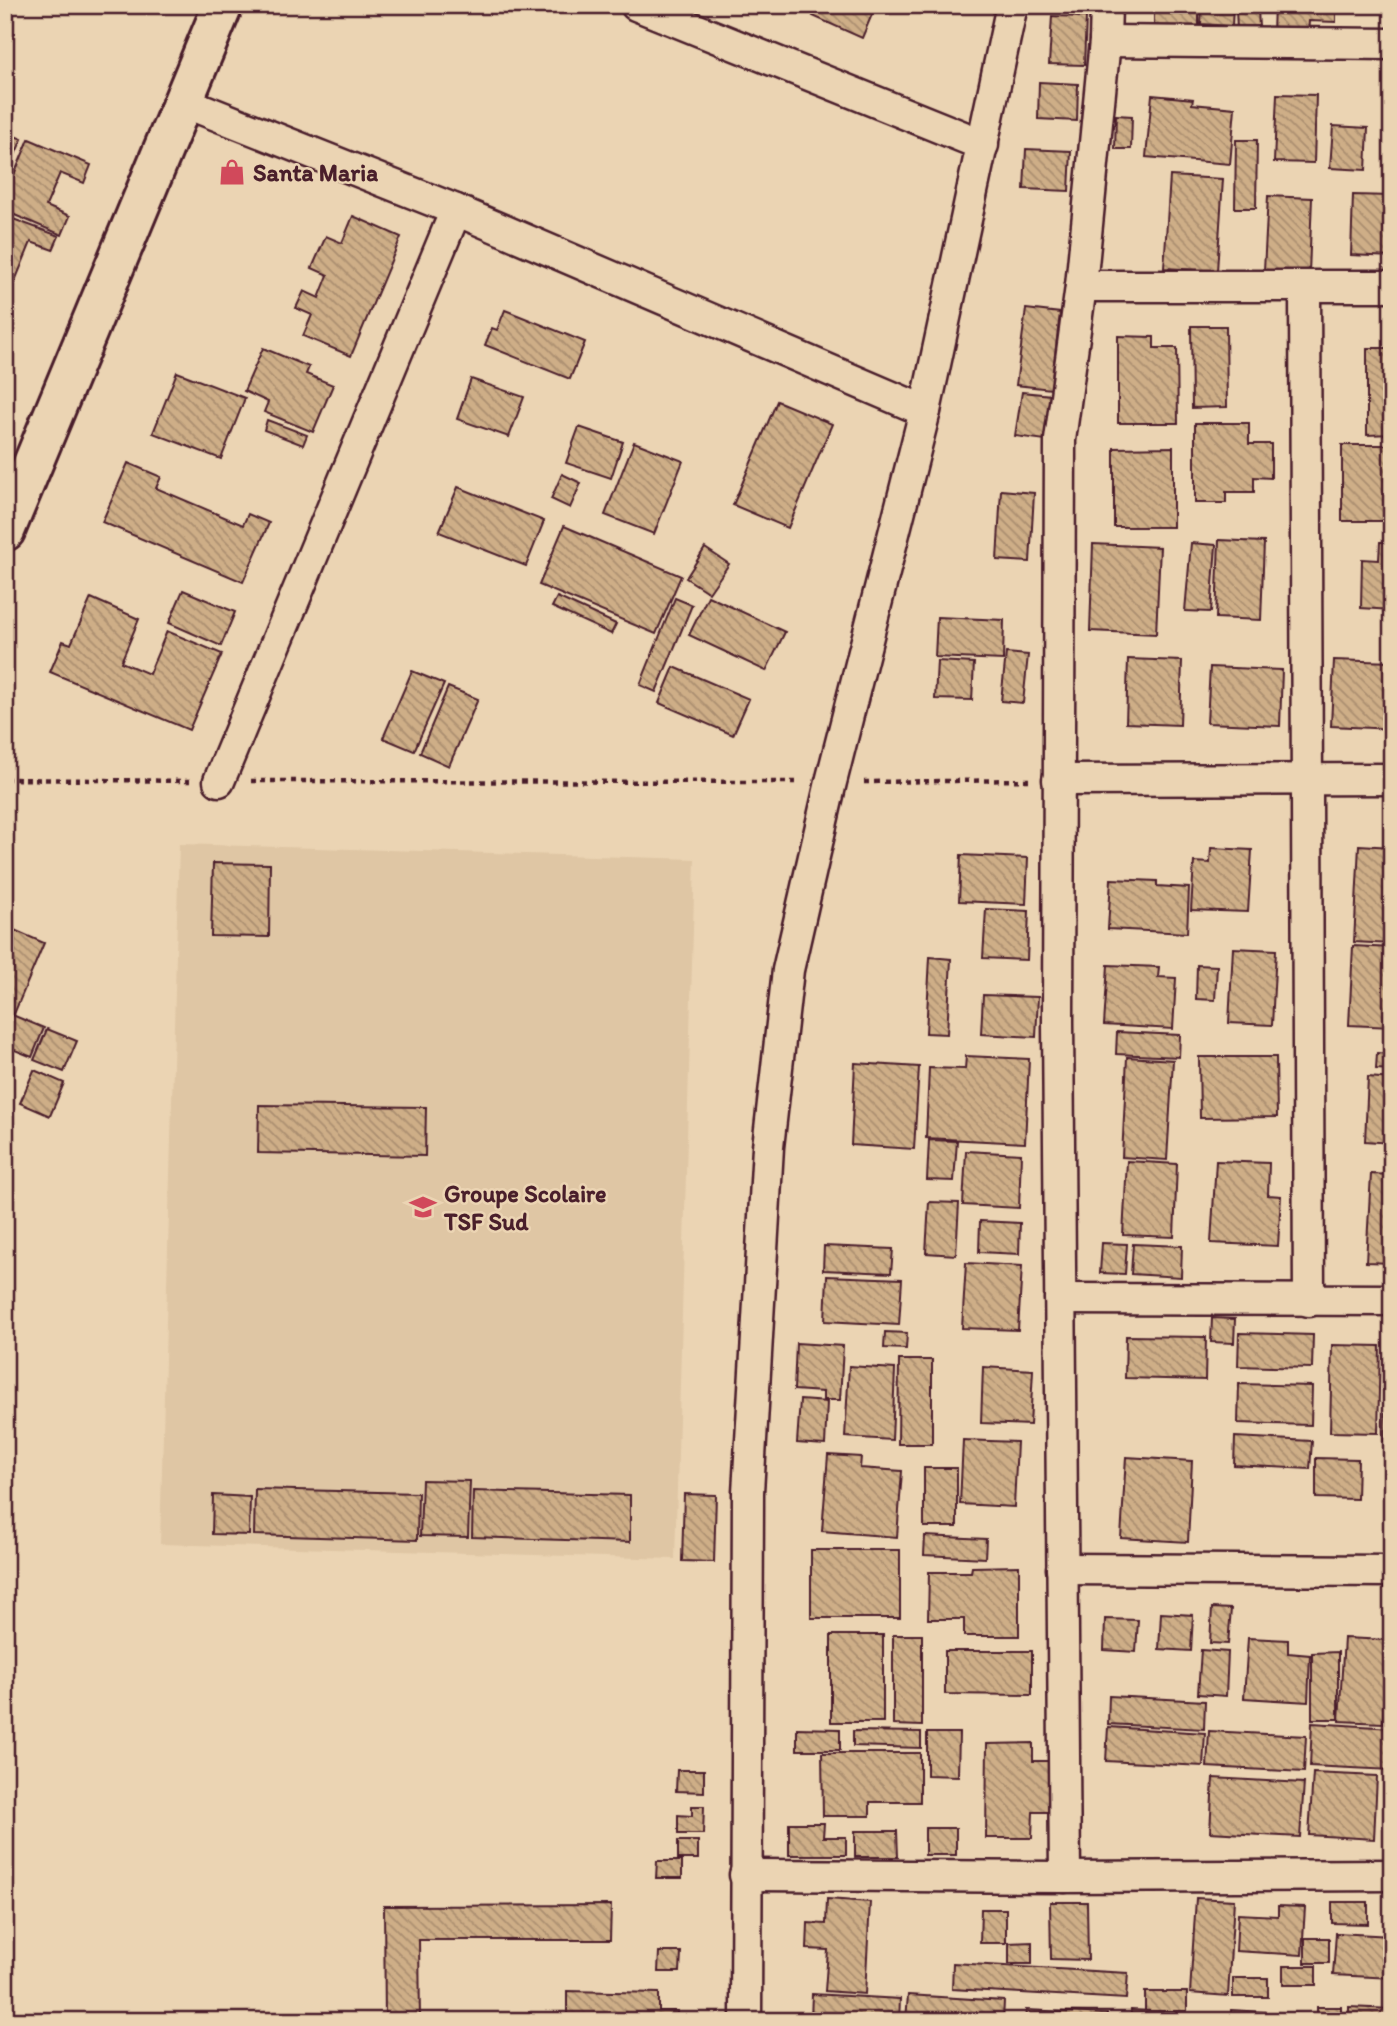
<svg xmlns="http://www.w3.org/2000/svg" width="1397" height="2026" font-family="Itim,sans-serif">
<defs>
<pattern id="building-back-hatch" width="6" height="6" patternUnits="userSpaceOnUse" patternTransform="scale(1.75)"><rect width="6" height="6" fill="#ceae87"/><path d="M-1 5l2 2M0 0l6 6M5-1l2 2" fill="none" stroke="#a98d6f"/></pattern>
</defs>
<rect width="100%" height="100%" fill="#ebd4b3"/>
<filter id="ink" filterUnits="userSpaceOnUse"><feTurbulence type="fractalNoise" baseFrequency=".0143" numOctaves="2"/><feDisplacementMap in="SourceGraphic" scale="14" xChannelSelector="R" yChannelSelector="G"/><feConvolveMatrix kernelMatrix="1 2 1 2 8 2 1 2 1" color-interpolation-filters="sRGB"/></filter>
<g filter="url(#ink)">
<path fill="#dfc6a4" d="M179,844L695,859L675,1559L160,1544Z"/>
<g fill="url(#building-back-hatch)" stroke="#4a1f2b" stroke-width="2">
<path d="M818,5H876L862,38L813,16Z"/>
<path d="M1069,5H1088V14L1069,13Z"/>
<path d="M1140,5H1199V28H1154V13H1140Z"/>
<path d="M1202,5H1233L1232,26L1201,24Z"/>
<path d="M1274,5H1336V22L1309,21L1308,35L1273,33Z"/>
<path d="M1258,8L1259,28L1237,30L1236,9Z"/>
<path d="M1052,16L1086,17L1084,65L1049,64Z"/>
<path d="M1039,82L1078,84L1077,121L1038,119Z"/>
<path d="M1389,85H1392V124H1388Z"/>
<path d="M1277,94L1316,95L1314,163L1274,162Z"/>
<path d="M1152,95L1193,99L1192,104L1235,108L1230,164L1146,157Z"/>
<path d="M1116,115L1132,116L1131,149H1115Z"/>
<path d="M1333,126L1368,128L1366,170L1330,168Z"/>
<path d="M5,132L22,139L14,157L5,153Z"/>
<path d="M29,139L91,165L84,183L60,173L46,206L70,216L62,235L5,211V196Z"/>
<path d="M1236,140H1257L1256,208H1235Z"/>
<path d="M1026,149L1071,151L1069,191L1024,189Z"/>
<path d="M1170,176L1223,179L1217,271L1164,268Z"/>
<path d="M1353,195L1392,196V257L1351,255Z"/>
<path d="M1268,196L1312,198L1309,273L1264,270Z"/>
<path d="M5,216L59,236L53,250L31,242L13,286L5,283Z"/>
<path d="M353,216L401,237L351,356L303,336L312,315L296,308L304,291L319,298L328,275L312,268L326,236L342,243Z"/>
<path d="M1026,309L1060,313L1051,389L1016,385Z"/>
<path d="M505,310L585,342L570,379L485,345L492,328L497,330Z"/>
<path d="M1191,326H1226L1227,407L1192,408Z"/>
<path d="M1118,336L1154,337V348H1177L1178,423H1118Z"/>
<path d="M263,348L309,367L306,374L333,385L313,432L264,412L268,402L244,391Z"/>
<path d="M1367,348H1392V434L1367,435Z"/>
<path d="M177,372L245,398L221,459L153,433Z"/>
<path d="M471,379L524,397L509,437L457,419Z"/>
<path d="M1022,392L1051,395L1045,440L1015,436Z"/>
<path d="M777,401L832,424L788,528L733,505Z"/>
<path d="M267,420L307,435L303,445L264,430Z"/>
<path d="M1195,423H1249V444H1271V478L1254,477V492H1226V503H1195Z"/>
<path d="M579,427L623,442L611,478L566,463Z"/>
<path d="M634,442L683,461L654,534L605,515Z"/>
<rect x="1342" y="445" width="50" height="76"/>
<path d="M1173,447V527H1114V448Z"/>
<path d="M128,463L161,477L156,488L243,525L248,514L269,523L243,582L102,522Z"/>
<path d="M562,474L581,483L570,508L551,499Z"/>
<path d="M458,487L544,521L526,566L439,532Z"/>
<path d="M1001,490L1034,493L1030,562L997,560Z"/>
<path d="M564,526L681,576L656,634L539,585Z"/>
<path d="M1219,540L1264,542L1261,620L1216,618Z"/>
<path d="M1380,542H1392V610L1361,608L1362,559L1379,560Z"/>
<path d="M1191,543L1216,545L1211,612L1185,611Z"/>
<path d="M1093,544L1160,547L1156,634L1090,631Z"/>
<path d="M705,548L729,564L709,593L686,578Z"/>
<path d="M183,590L235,612L221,646L169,623Z"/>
<path d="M708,596L785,632L766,671L689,635Z"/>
<path d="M557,597L616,624L611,634L552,607Z"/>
<path d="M91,598L139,619L121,662L149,674L167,631L222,654L189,730L50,672L63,641L71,644Z"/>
<path d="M675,598L692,605L656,692L640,685Z"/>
<path d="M937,617L1004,620L1003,660L935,657Z"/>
<path d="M1006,653L1028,655L1023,703L1001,701Z"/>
<path d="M1128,659L1182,661L1180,725L1126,723Z"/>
<path d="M1334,660L1392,662V729L1331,726Z"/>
<path d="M937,661L974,663L972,700L935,699Z"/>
<path d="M674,667L749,699L733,735L659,703Z"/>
<path d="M1210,667L1282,670L1280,726L1207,723Z"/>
<path d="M412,671L444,684L414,751L383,738Z"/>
<path d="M448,687L478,699L449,766L420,753Z"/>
<path d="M1359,845L1392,847V944L1354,942Z"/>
<path d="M1211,848L1252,850L1248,912L1191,910L1194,862L1210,863Z"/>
<path d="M961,855L1028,858L1026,904L959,901Z"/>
<path d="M213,863L270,864L269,937L211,936Z"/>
<path d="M1111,879L1157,881V886L1189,888L1187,933L1108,929Z"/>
<path d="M986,909L1029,911L1027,960L983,958Z"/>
<path d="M5,926L44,943L14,1014L5,1010Z"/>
<path d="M1353,946L1392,948V1027L1349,1025Z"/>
<path d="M1233,948L1276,950L1272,1025L1229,1023Z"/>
<path d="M930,957L951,959L947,1034L926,1033Z"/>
<path d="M1108,965L1159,967L1158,977L1176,978L1173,1029L1104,1025Z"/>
<path d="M1197,965L1217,966L1215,1000L1196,999Z"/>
<path d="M983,995L1038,997L1036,1037L981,1034Z"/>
<path d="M5,1012L44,1028L32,1057L5,1046Z"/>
<path d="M47,1029L77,1041L64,1072L34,1060Z"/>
<path d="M1117,1032L1180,1035L1179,1057L1116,1054Z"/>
<path d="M1377,1053L1392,1054V1070L1376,1069Z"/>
<path d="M966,1056L1029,1059L1025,1143L926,1138L929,1068L965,1069Z"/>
<path d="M1127,1057L1173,1060L1167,1160L1122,1157Z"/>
<path d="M1199,1057H1276L1277,1117L1200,1118Z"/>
<path d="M855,1063L919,1067L914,1149L851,1145Z"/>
<path d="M34,1070L64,1083L50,1116L20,1103Z"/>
<path d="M1368,1077L1392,1079V1143L1365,1141Z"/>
<path d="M259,1105L426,1107L425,1156L258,1153Z"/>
<path d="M929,1140L957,1141L954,1181L927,1180Z"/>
<path d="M966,1151L1021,1154L1019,1208L963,1205Z"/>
<path d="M1127,1161L1177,1164L1174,1237L1123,1235Z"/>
<path d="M1216,1161L1269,1163L1268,1195L1281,1196L1278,1246L1211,1243Z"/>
<path d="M1371,1174L1392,1175V1263L1366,1262Z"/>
<path d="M929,1202L959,1203L956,1255L926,1253Z"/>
<path d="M980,1221L1020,1223L1019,1254L979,1252Z"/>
<path d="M1102,1243L1127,1244L1125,1274L1100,1273Z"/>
<path d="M1133,1244L1182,1246L1181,1277L1131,1274Z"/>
<path d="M824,1246L893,1249L891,1273L823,1270Z"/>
<path d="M966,1263L1022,1266L1018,1330L962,1328Z"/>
<path d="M827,1276L902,1279L899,1325L825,1321Z"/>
<path d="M1212,1318L1235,1319L1234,1343L1211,1342Z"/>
<path d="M885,1332L907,1333L906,1349L884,1348Z"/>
<path d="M1239,1333L1313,1335L1312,1368L1238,1366Z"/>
<path d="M1126,1336L1206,1337L1205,1380L1125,1378Z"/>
<path d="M796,1343L843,1346L840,1400H823V1392L794,1390Z"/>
<path d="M1332,1345L1380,1346L1378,1433L1330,1432Z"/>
<path d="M899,1360H932V1444H898Z"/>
<path d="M849,1366L895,1369L892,1440L845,1437Z"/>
<path d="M983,1367L1033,1370L1030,1425L981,1423Z"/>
<path d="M1239,1384L1312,1386L1311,1425L1238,1423Z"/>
<path d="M800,1400L827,1402L825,1445L797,1443Z"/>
<path d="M1385,1413H1392V1442L1384,1441Z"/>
<path d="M1235,1437L1312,1441L1310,1469L1234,1465Z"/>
<path d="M963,1440L1017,1442L1014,1507L960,1504Z"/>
<path d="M828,1455L861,1457L860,1468L902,1471L897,1537L822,1531Z"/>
<path d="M1126,1457L1192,1461L1188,1542L1121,1538Z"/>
<path d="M1316,1458L1358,1459L1357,1499L1316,1498Z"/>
<rect x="924" y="1468" width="33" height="59"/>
<path d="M422,1480L470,1481L468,1537L420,1536Z"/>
<path d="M255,1489L418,1493L417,1540L254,1535Z"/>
<path d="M473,1491L630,1495V1542L472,1537Z"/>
<path d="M684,1494L716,1495L714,1562L682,1561Z"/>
<path d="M213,1495L250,1497L249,1535L212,1534Z"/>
<path d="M925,1536L986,1539L985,1558L924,1555Z"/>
<rect x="811" y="1550" width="89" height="68"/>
<path d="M1019,1566V1636H964V1619H928L929,1572H971L972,1567Z"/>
<path d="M1212,1608L1231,1609L1228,1644L1210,1643Z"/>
<path d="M1161,1613L1193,1615L1191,1651L1159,1649Z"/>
<path d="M1105,1619L1138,1620L1136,1652L1104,1650Z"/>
<rect x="831" y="1635" width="52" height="87"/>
<path d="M893,1635H922V1726L893,1725Z"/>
<path d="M1248,1638L1288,1640V1653L1310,1655L1308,1702L1244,1698Z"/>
<path d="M1344,1638L1387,1640L1383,1723L1339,1721Z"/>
<path d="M1201,1650L1228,1652L1226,1696L1198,1694Z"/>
<path d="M945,1651H1032V1695L945,1694Z"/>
<path d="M1338,1652V1719H1312V1653Z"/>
<path d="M1109,1696L1205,1701L1204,1729L1108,1724Z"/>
<path d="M1312,1723L1392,1728V1770L1310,1766Z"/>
<path d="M1108,1727L1205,1733L1203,1766L1106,1761Z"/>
<path d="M797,1728L840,1729V1750H797Z"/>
<path d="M853,1731L921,1732V1748L853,1746Z"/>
<path d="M1209,1731L1306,1736L1304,1772L1207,1767Z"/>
<path d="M927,1733H959L958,1776L927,1775Z"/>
<path d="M1033,1743V1761H1048V1812H1033L1032,1838H986L987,1744Z"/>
<path d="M822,1753H920V1802H870V1816H823Z"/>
<path d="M677,1770H704V1792L676,1791Z"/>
<path d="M1313,1773L1377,1776L1374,1839L1309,1835Z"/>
<path d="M1213,1778L1304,1783L1300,1837L1210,1832Z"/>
<path d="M692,1806H704L703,1834H678V1815L692,1816Z"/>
<path d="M789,1823H824L823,1837H846V1855H789Z"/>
<rect x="925" y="1828" width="31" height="27"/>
<path d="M855,1831H897L898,1857H855Z"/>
<rect x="678" y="1841" width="20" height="18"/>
<path d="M657,1861H682V1878H656Z"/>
<path d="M1196,1898L1234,1900L1228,1996L1190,1993Z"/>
<path d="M827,1899L870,1902L865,1994L825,1991L828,1950L807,1949L808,1923L826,1924Z"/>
<path d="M1050,1902H1087L1088,1960L1051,1959Z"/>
<path d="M1332,1902H1368V1924L1332,1923Z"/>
<path d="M611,1905L610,1940H419L420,2021H385L384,1906Z"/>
<path d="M1278,1906L1305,1907L1302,1955L1236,1951L1238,1914L1278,1916Z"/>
<path d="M981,1909H1006V1943H980Z"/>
<path d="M1336,1933L1392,1936V1978L1333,1975Z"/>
<rect x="1305" y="1938" width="24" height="25"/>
<path d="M1032,1942V1964H1009V1943Z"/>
<path d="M659,1952H681L680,1972H658Z"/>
<path d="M953,1963L1128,1973L1126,1999L952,1989Z"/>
<rect x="1283" y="1966" width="33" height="19"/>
<rect x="1233" y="1978" width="35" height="19"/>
<path d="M567,1991L659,1993V2011H677V2021H567Z"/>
<rect x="1145" y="1992" width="42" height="19"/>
<path d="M812,1994L900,1999L899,2021L811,2019Z"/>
<path d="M908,1995L1004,2001L1003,2021L906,2020Z"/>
<rect x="1317" y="2007" width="24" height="14"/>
<path d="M1349,2007L1392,2009V2021H1349Z"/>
<path d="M1026,2010L1107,2014V2021H1025Z"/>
<path d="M1131,2010L1171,2012V2017L1209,2021H1130Z"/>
<path d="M1231,2010L1314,2015V2021H1231Z"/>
</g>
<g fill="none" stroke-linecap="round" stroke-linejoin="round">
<g stroke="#4a1f2b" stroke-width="35">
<g id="minor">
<path d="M636,5L983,145"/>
<path d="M1105,41L1392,44"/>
<path d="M184,102L456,210L925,411"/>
<path d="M1081,286H1392"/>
<path d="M1305,287L1309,1301"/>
<path d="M1058,780L1392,779"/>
<path d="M219,781L456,210"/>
<path d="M1060,1299L1392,1300"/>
<path d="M1062,1569L1392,1571"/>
<path d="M745,1875L1065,1877L1392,1875"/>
<path d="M1065,1877L1058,1022L1060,440L1081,286L1105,41L1106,5"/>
<path d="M746,2021L748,1492L768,1147L788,970L831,782L925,411L1012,5"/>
</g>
</g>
<g stroke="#4a1f2b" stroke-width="44">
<path id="secondary" d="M5,531L223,5"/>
</g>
<g stroke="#4a1f2b" stroke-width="4.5" stroke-dasharray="5 5" stroke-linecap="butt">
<path d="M5,779L190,781"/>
<path d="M251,781L799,782"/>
<path d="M864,782L1030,780"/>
</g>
<use href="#minor" stroke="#ebd4b3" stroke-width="30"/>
<use href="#secondary" stroke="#ebd4b3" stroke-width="38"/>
</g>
</g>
<defs>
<g id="shop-bare" transform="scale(2.1)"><path d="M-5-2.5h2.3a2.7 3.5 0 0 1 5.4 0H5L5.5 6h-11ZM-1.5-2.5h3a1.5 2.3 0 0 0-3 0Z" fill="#d1495b" stroke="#ebd4b3" stroke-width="2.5" paint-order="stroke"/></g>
<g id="school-bare" transform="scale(2.1)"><path d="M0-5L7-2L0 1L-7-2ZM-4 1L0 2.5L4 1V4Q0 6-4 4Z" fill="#d1495b" stroke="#ebd4b3" stroke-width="2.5" paint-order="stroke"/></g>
</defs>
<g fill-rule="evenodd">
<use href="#shop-bare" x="232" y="172"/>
<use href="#school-bare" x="423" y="1207"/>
</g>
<g text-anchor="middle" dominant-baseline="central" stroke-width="5" stroke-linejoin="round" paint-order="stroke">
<g font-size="24" font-weight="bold" fill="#4a1f2b" stroke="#ebd4b3" text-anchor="start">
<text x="253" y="172">Santa Maria</text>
<text x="444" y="1193">Groupe Scolaire<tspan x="444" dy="28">TSF Sud</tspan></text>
</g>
</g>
<rect width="1397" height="2026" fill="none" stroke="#ebd4b3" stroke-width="28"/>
<rect x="14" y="14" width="1369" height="1998" fill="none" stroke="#4a1f2b" stroke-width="2.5" filter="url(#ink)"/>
</svg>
